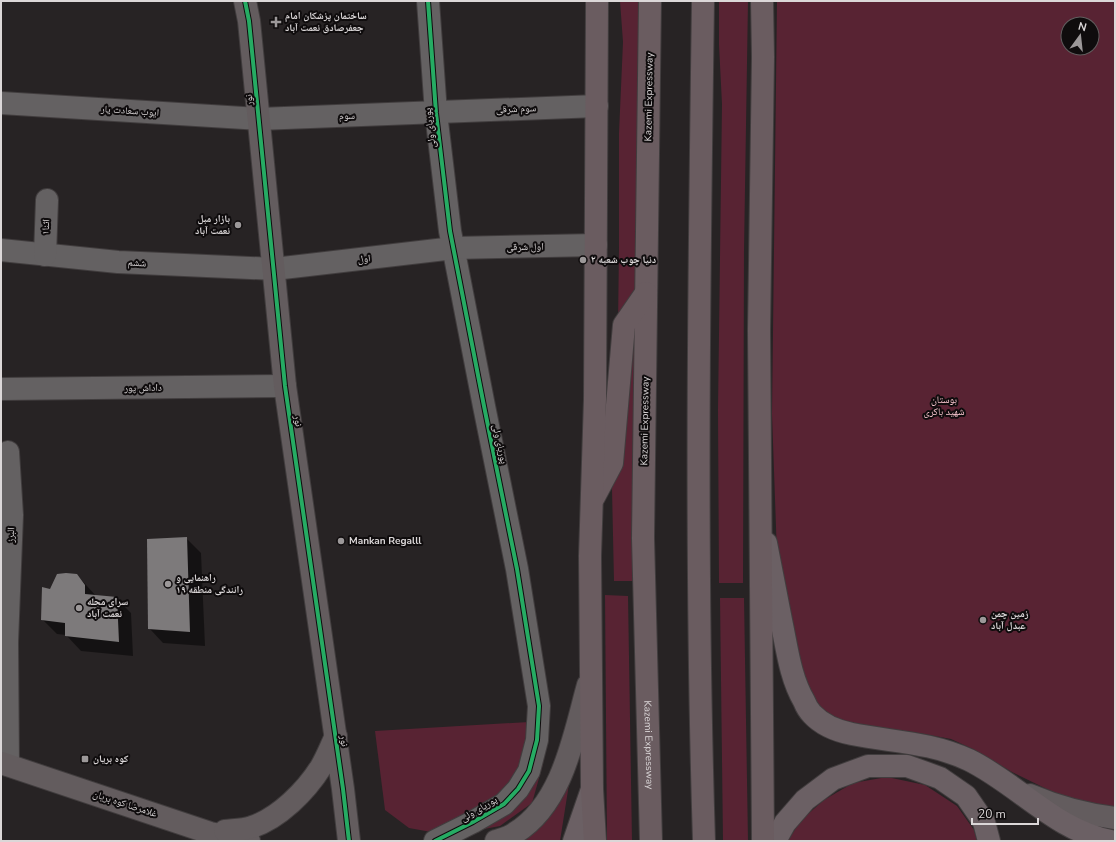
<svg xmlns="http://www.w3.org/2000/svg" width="1116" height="842" font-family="'Nunito Sans','Noto Naskh Arabic',sans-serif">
<rect width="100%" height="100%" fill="#272324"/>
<g fill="#582333" fill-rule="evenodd">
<path d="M620,1H638V189L635,581H614L612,489L617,404L619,247V133L623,42Z"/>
<path d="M719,1H748L744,250L743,583H719L718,410L722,104L719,45Z"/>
<path d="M777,1H1115V810L1100,809L1057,794L1012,772L975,750L951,739L913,732L841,724L823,715L802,681L777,555L772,414ZM1068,24H1092V48H1068Z"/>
<path d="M605,595L628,596L632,841H607Z"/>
<path d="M720,598H744L748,841H723Z"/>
<path d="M546,721L543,764L532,803L500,826L468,832L442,834L409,828L385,810L375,731Z"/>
<path d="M887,777L925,785L957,806L974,830L977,841H788L800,821L824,800L853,783Z"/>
<path d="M569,784L560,841H520L534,833L547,818Z"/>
</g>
<g fill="#0007">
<path d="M186,538L201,553L205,646L163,643L149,628Z"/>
<path d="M77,575L96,596L116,598L131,613L133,656L81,651L66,635L57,634L42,619L51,590Z"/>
</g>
<g fill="#7d7a7b">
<path d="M187,537L190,632L148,629L147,539Z"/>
<path d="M66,573L77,574L85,585V594L117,597L119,642L65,636V623L41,620L42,587L50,589L57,574Z"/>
</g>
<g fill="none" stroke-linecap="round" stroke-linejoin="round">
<g stroke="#413d3e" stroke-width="24">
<g id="street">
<path d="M428,1L436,113L450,231L484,406L517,569L539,706L537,740L529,771L518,789L504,804L473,822L435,841"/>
<path d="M1,103L259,119L597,106"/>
<path d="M1,250L118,262L274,269L454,248L596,245"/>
<path d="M45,255L47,200"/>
<path d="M1,389L285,386"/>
<path d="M8,452L12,515L7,642L8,765"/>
</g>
</g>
<g stroke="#413d3e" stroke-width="24">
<g id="secondary">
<path d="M245,1L249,21L285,386L343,789L349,841"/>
<path d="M1,763L210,833L249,841"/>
<path d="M1030,795C1058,807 1084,814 1115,818"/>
<path d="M225,831C233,830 244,830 252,827C279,818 306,791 321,767C327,757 331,746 336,736"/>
<path d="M496,841C502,839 510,837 515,833C563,804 574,735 588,685"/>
</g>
</g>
<g stroke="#413d3e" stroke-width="24">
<g id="primary">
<path d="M766,543C771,569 776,595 781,620C787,648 790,677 804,701C806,706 809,711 812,714C823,726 837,731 852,734C892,742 931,742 969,760C1018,784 1056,831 1111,841"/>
<path d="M574,841L592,789"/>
<path d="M775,841L785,823L805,800L833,779L868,766H907L940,778L966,796L984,822L989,841"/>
</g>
</g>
<g stroke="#413d3e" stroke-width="24">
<g id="highway">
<path id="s1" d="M650,1L643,538L651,841"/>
<path d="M703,1C699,281 695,561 704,841"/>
<path d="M762,1L763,57L759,331L763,841"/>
<path d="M594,497L612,463L624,325L646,293"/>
<path d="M595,841L592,789L590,556L595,399L597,1"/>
</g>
</g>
<use href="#street" stroke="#646162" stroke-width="22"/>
<use href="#secondary" stroke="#635c5e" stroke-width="22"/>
<use href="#primary" stroke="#6b6064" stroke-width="22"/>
<use href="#highway" stroke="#6a5c60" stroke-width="22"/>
<g stroke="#0f0c0d" stroke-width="6">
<g id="cycleway">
<path d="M245,1L249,21L285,386L343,789L349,841"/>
<path d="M428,1L436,113L450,231L484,406L517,569L539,706L537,740L529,771L518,789L504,804L473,822L435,841"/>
</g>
</g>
<use href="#cycleway" stroke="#26ab63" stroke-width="4"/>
</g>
<g fill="#9c9899" stroke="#0f0c0d" stroke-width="1.5">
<path d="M274 16h4v4h4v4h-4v4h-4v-4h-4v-4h4z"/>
<circle cx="238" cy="225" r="4"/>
<circle cx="583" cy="260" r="4"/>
<circle cx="341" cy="541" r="4"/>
<circle cx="168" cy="584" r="4"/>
<circle cx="79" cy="608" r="4"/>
<circle cx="983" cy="620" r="4"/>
<rect x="81" y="755" width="8" height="8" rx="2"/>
</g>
<g text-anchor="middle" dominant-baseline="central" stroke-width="4" stroke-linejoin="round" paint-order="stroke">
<g font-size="10" font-weight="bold" fill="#dbd7d8" stroke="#0f0c0d" text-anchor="start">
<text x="285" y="16">ساختمان پزشکان امام<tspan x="285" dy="12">جعفرصادق نعمت آباد</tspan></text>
<text x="230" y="219" text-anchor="end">بازار مبل<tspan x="230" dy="12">نعمت آباد</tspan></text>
<text x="591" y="260">دنیا چوب شعبه ۲</text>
<text x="349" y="541">Mankan Regalll</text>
<text x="176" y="578">راهنمایی و<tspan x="176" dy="12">رانندگی منطقه ۱۹</tspan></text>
<text x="87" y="602">سرای محله<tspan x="87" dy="12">نعمت آباد</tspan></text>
<text x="991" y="614">زمین چمن<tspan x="991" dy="12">عبدل آباد</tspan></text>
<text x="93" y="759">کوه بریان</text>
</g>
<g font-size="10" fill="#dbd7d8" stroke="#0f0c0d">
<text transform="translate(649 97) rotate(-89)">Kazemi Expressway</text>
<text transform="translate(249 100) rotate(-96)">نور</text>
<text transform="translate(516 109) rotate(-2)">سوم شرقی</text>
<text transform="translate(130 111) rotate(4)">ایوب سعادت یار</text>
<text transform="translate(347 116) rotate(-2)">سوم</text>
<text transform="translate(430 128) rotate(-97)">پوریای ولی</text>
<text transform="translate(46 227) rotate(-87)">اثنا۱</text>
<text transform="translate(525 247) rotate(-1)">اول شرقی</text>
<text transform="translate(364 259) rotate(-7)">اول</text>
<text transform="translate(137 263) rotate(3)">ششم</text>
<text transform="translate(143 388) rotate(-1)">داداش پور</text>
<text transform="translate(298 421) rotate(82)">نور</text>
<text transform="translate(645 421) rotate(-89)">Kazemi Expressway</text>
<text transform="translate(500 444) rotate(78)">پوریای ولی</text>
<text transform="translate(11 535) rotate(-88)">البرز</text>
<text transform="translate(344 741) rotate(82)">نور</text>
<text stroke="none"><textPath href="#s1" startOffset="744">Kazemi Expressway</textPath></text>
<text transform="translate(125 804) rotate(18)">غلامرضا کوه بریان</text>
<text transform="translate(479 809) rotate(-30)">پوریای ولی</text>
</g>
<g font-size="10" fill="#fcc8d2" stroke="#0f0c0d">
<text x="944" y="400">بوستان<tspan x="944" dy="12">شهید باکری</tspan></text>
</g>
</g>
<rect width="1116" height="842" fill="none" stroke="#dbd7d8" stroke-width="4"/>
<g transform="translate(1080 36) rotate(15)"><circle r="19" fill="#0f0c0d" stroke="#615d5e"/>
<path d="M0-3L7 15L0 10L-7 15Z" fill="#9c9899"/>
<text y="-6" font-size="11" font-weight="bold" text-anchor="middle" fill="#dbd7d8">N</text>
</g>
<path d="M972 818v6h66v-6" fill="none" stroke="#dbd7d8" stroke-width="2"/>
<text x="978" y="818" font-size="12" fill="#dbd7d8" stroke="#0f0c0d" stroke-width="3" paint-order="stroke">20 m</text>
</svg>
